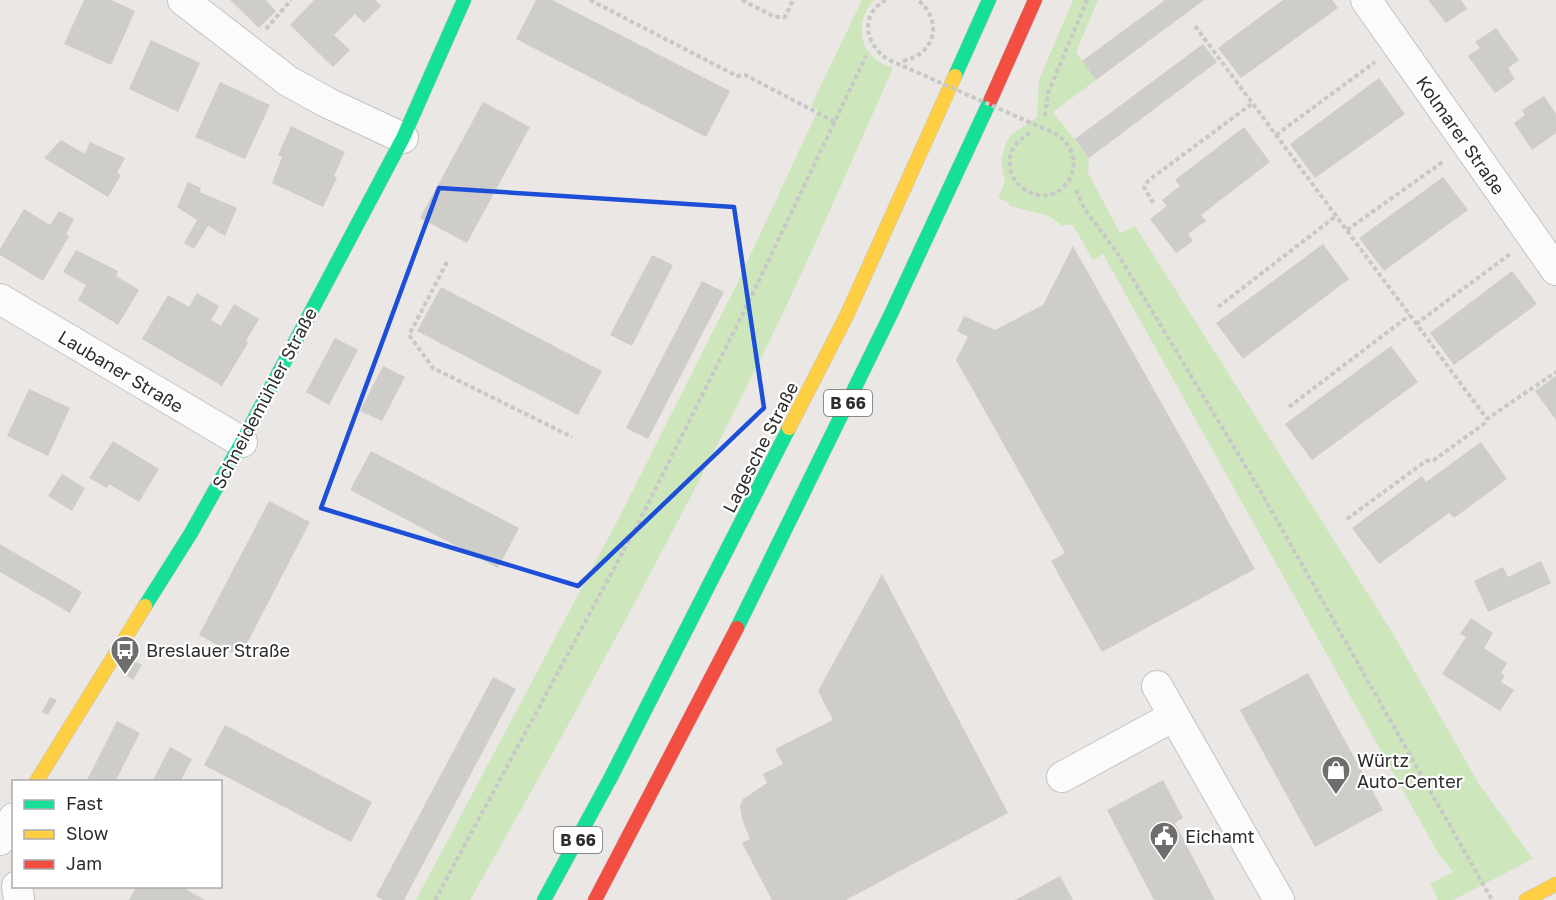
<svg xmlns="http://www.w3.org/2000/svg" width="1556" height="900" font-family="'Golos Text',sans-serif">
<rect width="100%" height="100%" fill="#eae7e4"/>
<g fill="#cde6bc">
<path d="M862,0H874C859,15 857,41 872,56C878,62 886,65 893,68C850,165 808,263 761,358C670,542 571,722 470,900H416L621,514L736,286L818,110L811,106Z"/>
<path d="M1073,0H1098L1076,52L1096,80L1053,112L1089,158L1088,173L1120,233L1135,226L1392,632L1479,784L1533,859L1453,900H1438L1430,884L1453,872L1438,853L1103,254L1093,260L1073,225H1061L1049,216L1010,206L1008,202L998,198L1005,182L1001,161L1006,143L1011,135L1037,117L1039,80Z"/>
</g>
<g fill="#cfcdca">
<path d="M84,0H111L135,11L111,65L64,44Z"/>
<path d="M230,0H266L276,11L259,28Z"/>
<path d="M314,0H375L381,6L364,23L355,14L334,35L350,50L333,67L290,25Z"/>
<path d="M536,0H552L730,91L706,137L516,39Z"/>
<path d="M1165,0H1204L1096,80L1082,61Z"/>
<path d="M1283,0H1332L1338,8L1241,78L1218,48Z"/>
<path d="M1428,0H1461L1467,9L1446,23Z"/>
<path d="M1496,28L1519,60L1508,68L1515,79L1495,93L1468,56L1480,48L1475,42Z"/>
<path d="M151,40L200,63L178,112L129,89Z"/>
<path d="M1203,44L1217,62L1089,158L1075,139Z"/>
<path d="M1379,78L1405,114L1315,178L1290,144Z"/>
<path d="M220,82L270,105L245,159L195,137Z"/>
<path d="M1544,96L1556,114V133L1532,150L1514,123L1525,115L1522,110Z"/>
<path d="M483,102L530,127L467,243L420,218Z"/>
<path d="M291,126L345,152L334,176L337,178L323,207L272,183L282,157L278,155Z"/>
<path d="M1244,127L1270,162L1201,215L1206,221L1188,234L1193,241L1176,253L1150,219L1167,206L1162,200L1180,186L1175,180Z"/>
<path d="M61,140L85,154L90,142L125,158L117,173L121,175L108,197L44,158Z"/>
<path d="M1443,177L1468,210L1384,271L1359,238Z"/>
<path d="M188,182L201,188L200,192L237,208L225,236L208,226L194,249L184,243L197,220L177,207Z"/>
<path d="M24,209L50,225L59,211L74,219L66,234L69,236L43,281L0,255V249Z"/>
<path d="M1323,244L1349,279L1243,359L1216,323Z"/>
<path d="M1073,246L1255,569L1102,652L1051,561L1065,553L956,360L968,337L957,331L964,316L995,330L1043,305Z"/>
<path d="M76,250L118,271L116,276L139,290L118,325L78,300L86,285L63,272Z"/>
<path d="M652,255L673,265L632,346L610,335Z"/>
<path d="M1512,271L1537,304L1454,365L1430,333Z"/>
<path d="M702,281L724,292L648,439L626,428Z"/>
<path d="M441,287L602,371L578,415L417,331Z"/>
<path d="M197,293L219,306L211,320L221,326L234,304L259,319L246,341L248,343L222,386L142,339L168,295L189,307Z"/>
<path d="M335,338L358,350L329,405L306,392Z"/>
<path d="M1391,346L1418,382L1312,460L1285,424Z"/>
<path d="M383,366L405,377L382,421L360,411Z"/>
<path d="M1556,376V420L1535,391Z"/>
<path d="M29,389L70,408L48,456L7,436Z"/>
<path d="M113,441L159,469L139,502L109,484L107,488L89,478Z"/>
<path d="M1481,442L1507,479L1454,518L1449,513L1379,564L1352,528L1422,476L1426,482Z"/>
<path d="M371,451L519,528L498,568L350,490Z"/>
<path d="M62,474L85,488L72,511L48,496Z"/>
<path d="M269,501L310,522L240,657L199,635Z"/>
<path d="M0,544L82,592L70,613L0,572Z"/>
<path d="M1541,561L1551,583L1488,612L1474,581L1503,567L1508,577Z"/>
<path d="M882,574L1008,813L846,900H772L742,843L750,839L742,819L740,806L743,799L767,783L763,774L783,764L775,749L833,720L818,691Z"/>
<path d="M1471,618L1493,633L1484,648L1507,663L1501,673L1505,676L1501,682L1514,690L1500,711L1442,674L1466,637L1460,634Z"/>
<path d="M135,661L142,665L133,680L127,676Z"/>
<path d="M1308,673L1383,810L1315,847L1240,710Z"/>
<path d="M493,677L516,689L404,900H383L376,896Z"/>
<path d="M50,697L57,700L48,715L42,712Z"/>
<path d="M117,721L140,733L115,782H86Z"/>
<path d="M225,725L372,802L351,842L204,765Z"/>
<path d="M170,747L192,759L180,782H152Z"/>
<path d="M1163,780L1183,818L1175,823L1215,900H1154L1107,810Z"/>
<path d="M1060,876L1073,900H1015Z"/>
<path d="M137,886H180L205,900H129Z"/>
</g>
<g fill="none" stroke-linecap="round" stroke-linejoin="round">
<g stroke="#c4c3c4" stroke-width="32">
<g id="street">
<path d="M183,0L288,81L328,103L403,138"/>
<path d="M1366,0L1556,270"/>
<path d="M0,299L242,442"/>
<path d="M1157,686L1279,900"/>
<path d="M1062,777L1174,716"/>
<path d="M0,840L14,818"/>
<path d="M17,886L19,900"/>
</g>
</g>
<g stroke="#c4c3c4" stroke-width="15">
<g id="fast">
<path d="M955,76L989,0"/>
<path d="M145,606L191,533L242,442L403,138L464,0"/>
<path d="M737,628L890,316L991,99"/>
<path d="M544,900L610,779L789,428"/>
</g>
</g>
<g stroke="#c4c3c4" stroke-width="15">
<g id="slow">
<path d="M789,428L846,317L955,76"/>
<path d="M36,782L145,606"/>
<path d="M1526,900L1556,884"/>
</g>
</g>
<g stroke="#c4c3c4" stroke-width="15">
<g id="jam">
<path d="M991,99L1035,0"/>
<path d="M595,900L737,628"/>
</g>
</g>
<g stroke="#c8c8c8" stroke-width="4" stroke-dasharray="4.5 3" stroke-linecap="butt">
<path d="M590,0L737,76L745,75L835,122"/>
<path d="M742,0L775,17H785L793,0"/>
<path d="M1195,26L1487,419"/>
<path d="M266,29L291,0"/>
<path d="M903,61C936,54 943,21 918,0"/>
<path d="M1045,116L1048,93L1087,0"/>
<path d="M1276,135L1375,62"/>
<path d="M1076,190L1084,208L1119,256L1258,487L1492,900"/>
<path d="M1153,203L1144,187L1149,180L1253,103"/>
<path d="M1347,230L1444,161"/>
<path d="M447,262L409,335L433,368L572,437"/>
<path d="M1218,307L1336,216"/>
<path d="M1416,324L1510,254"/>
<path d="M1289,407L1410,315"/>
<path d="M1347,519L1426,461L1434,460L1485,423L1487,419L1556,372"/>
<path d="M435,900L638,524L753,293L866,56"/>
</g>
<use href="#street" stroke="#fcfbfb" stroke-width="30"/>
<use href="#fast" stroke="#16e098" stroke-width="14"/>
<use href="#slow" stroke="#ffcf43" stroke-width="14"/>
<use href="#jam" stroke="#f24e42" stroke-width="14"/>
<path stroke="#c8c8c8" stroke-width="4" stroke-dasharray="4.5 3" stroke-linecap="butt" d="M886,0C859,15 865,43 887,59L1056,134C1096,161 1060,214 1024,189C1016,184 1011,176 1010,166C1008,150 1017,141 1030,133"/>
</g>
<path fill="none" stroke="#1d4ed8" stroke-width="4.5" stroke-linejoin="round" d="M439,188L734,207L764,408L578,586L321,508Z"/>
<defs>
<g id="bus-pin" transform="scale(1.5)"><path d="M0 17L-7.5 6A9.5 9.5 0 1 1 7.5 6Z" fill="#6f6e6d" stroke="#fff"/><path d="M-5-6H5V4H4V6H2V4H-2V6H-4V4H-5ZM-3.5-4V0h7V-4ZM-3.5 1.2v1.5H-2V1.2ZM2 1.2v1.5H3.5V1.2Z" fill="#fff"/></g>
<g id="shop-pin" transform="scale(1.5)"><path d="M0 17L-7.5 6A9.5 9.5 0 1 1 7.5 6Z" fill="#6f6e6d" stroke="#fff"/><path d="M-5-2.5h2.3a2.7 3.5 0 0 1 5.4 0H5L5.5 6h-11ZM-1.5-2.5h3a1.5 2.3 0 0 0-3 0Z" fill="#fff"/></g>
<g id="civic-pin" transform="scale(1.5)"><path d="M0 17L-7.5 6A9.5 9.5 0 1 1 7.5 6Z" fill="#6f6e6d" stroke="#fff"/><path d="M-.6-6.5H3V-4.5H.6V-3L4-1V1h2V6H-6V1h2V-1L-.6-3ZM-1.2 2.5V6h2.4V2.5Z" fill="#fff"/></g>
</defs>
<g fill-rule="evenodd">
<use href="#bus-pin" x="125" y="650"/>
<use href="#shop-pin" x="1336" y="770"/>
<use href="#civic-pin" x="1164" y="836"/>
</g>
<g text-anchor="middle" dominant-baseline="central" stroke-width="4.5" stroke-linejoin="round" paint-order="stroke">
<g fill="#fff" stroke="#6c6c6c" stroke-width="1.5">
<rect x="824" y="390" width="48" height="26" rx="4.5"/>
<rect x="554" y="827" width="48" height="26" rx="4.5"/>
</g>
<g font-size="16" font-weight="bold" fill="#2d2d2d">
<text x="848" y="403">B 66</text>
<text x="578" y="840">B 66</text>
</g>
<g font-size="18" fill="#2d2d2d" stroke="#fff">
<text transform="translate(1461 135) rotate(55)">Kolmarer Straße</text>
<text transform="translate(121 371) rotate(31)">Laubaner Straße</text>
<text transform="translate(264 398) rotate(-62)">Schneidemühler Straße</text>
<text transform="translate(760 447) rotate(-63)">Lagesche Straße</text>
</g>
<g font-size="18" fill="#2d2d2d" stroke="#fff" text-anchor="start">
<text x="146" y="650">Breslauer Straße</text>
<text x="1357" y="760">Würtz<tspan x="1357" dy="21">Auto-Center</tspan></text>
<text x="1185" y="836">Eichamt</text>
</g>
</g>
<rect x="12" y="780" width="210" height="108" fill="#ffffff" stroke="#ababab" stroke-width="1.5"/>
<rect x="24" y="800" width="30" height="9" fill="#16e098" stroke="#ababab" stroke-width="1.5"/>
<text x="66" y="810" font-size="18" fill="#2d2d2d">Fast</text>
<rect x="24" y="830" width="30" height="9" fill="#ffcf43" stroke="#ababab" stroke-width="1.5"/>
<text x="66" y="840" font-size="18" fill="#2d2d2d">Slow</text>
<rect x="24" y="860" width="30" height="9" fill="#f24e42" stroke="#ababab" stroke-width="1.5"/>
<text x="66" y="870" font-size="18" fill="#2d2d2d">Jam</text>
</svg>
